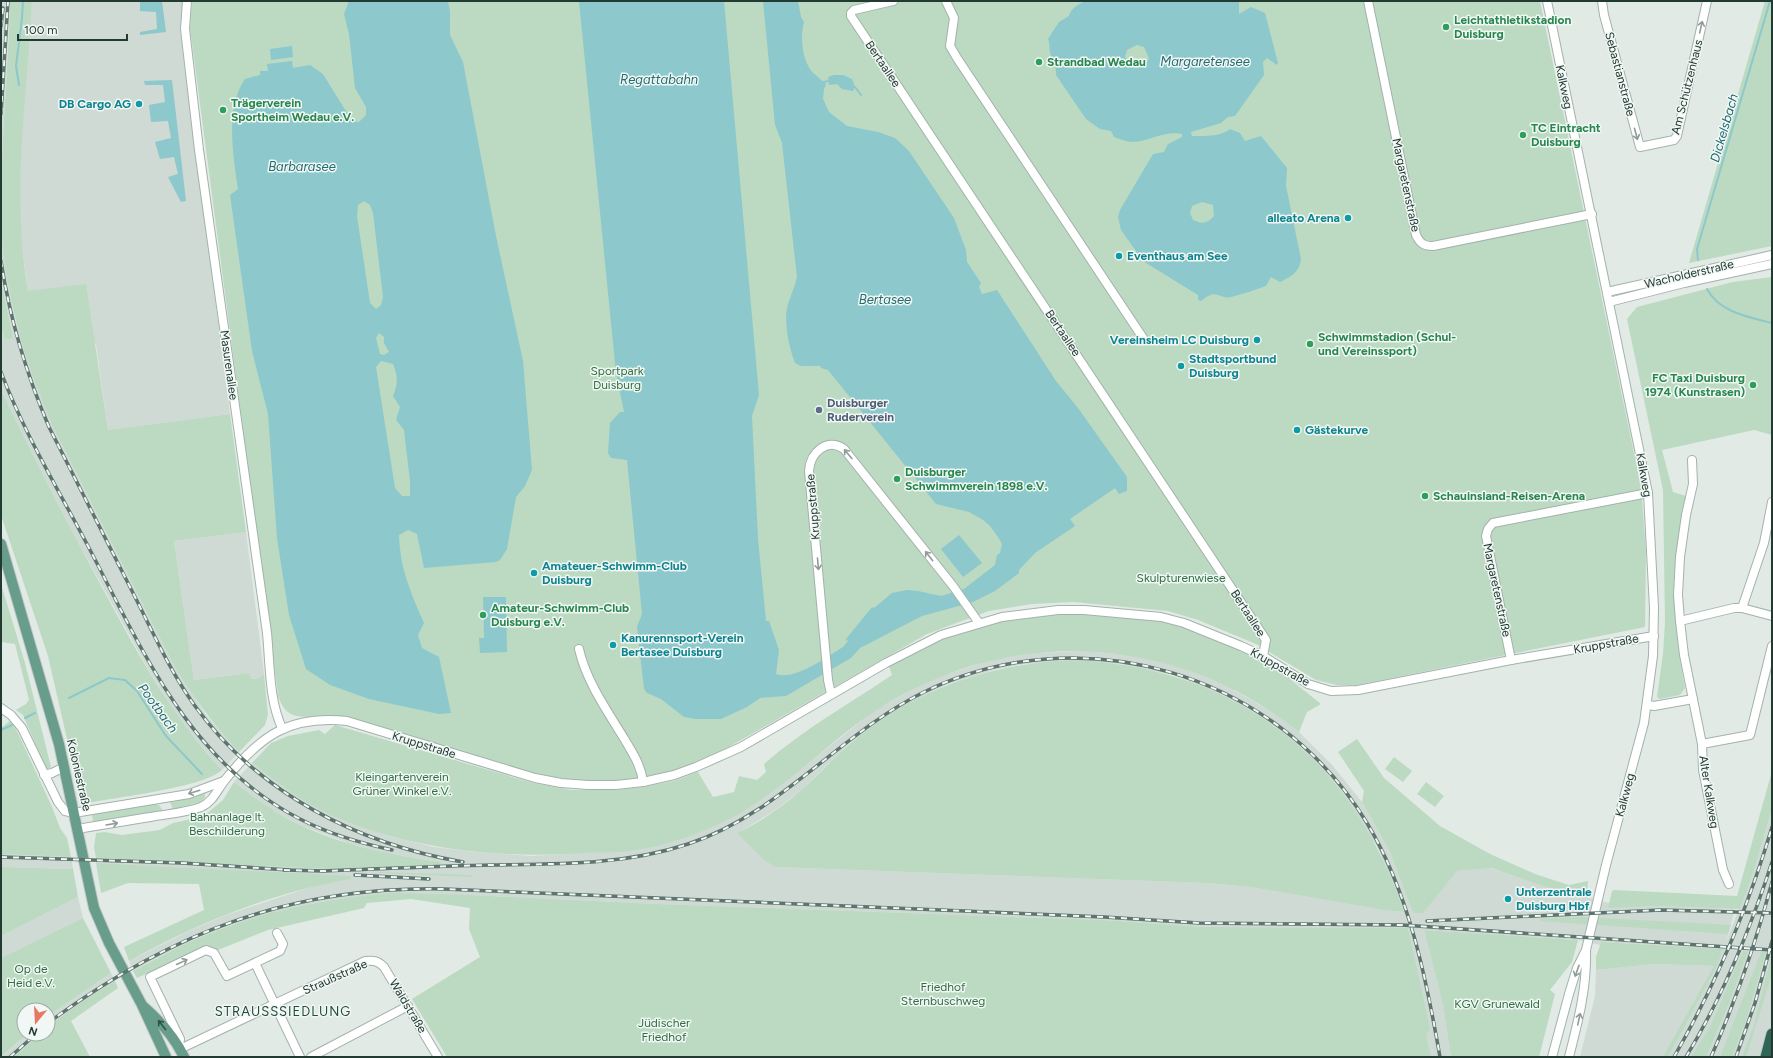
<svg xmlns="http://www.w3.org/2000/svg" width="1773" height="1058" font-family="Figtree,sans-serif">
<rect width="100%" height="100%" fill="#e1eae5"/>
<g fill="#cfdad4" fill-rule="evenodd">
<path d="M1,1H10L1,174Z"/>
<path d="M32,1H183L180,29L230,414L108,430L96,344L28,291L22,247L19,202L24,94Z"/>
<path d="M1,225L9,289L15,319L39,393L53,427L170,658L206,715L239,752L222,770L183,725L148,669L78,542L25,441L1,390V326L5,340L13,338L1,280Z"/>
<path d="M246,532L264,674L259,678L250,679L249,673L194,680L174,541Z"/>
<path d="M1085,651L1139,656L1186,669L1225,685L1281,717L1299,732L1333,766L1362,802L1390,852L1413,913L1441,890L1457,871L1490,868L1540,885L1609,903L1652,906L1735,909L1726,942L1754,870L1772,809V1053L1764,1057H1580L1595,996L1596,970L1655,964L1714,966L1723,949L1601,942L1600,945L1578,940L1424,930L1443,1005L1451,1057H1431L1425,1034L1408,928H1403L1204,927L1103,920L657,904L471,895L355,897L320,902L279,911L231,925L194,939L133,971L129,961L189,931L226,915L317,885L351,879V877L96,863V858L329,869L440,865V862L386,853L351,844L300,825L270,809L234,782L252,763L283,787L331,815L389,836L434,847L475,852L531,856L639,850L689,836L730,818L788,779L874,711L922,684L944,675L995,659L1032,653ZM1070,660L1121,664L1174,675L1221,694L1247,708L1275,726L1377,846L1404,912L1383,910L1251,887L1207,883L775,867L738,833L774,811L800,791L850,743L880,721L926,694L948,684L997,669L1025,664Z"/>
<path d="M1,854L71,857L73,869L1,867Z"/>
<path d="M78,897L83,918L1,958V936Z"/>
<path d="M111,973L115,981L84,1000L48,1027V1016Z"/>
<path d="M27,1034H40L14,1057H2Z"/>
</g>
<g fill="#bbdac1">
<path d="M10,1H32C27,98 11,194 28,291L86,284L108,430L230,414L246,532L174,541L194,680L249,673L251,679L259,678L264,674L268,715L265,725L239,752C212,723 190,693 170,658L53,427C25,362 5,296 1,225C0,151 8,75 10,1Z"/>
<path d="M192,1H1540L1641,487L1646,551L1645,627L1357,685H1337L1316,680L1256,644L1198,620L1168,611L1074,602L1032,604L989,611L927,634L713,756C690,766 666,776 641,780C606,785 569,781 534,773L352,719C344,717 335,715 327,716C304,716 286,723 278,695L190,28Z"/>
<path d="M1765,1H1772V246L1689,263Z"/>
<path d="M1772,277V435L1754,430L1662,450L1673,492L1686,496C1671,560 1672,624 1685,688L1680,695L1660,699L1657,697L1663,654L1665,622L1663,490L1627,319L1637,307L1733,282Z"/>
<path d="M1,280L13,338L5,340L1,326Z"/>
<path d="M1,390C31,454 64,516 97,578C133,645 169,714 222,770C205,787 114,798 87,803L81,800L48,656L1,515Z"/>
<path d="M1,584L25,663L51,767L48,770L46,769L23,715L16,710L26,704L29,700L15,644L1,642Z"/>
<path d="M1077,613L1160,621L1183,627L1250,654L1281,672L1321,704L1307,712L1299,732C1177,633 1008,624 877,710C826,743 784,791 729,819C702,833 673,843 643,849C625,853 605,852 586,853C500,859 413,850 333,816C303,803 277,783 252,763L271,743L288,736L319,730L325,734L335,725L533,783L571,790H616L643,787L674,781L698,772L713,797L734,792L739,776L757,780L766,772L764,764C804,729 849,704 892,675L889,666L943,639L1003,621L1047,614Z"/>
<path d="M1070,660C1234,665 1352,757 1404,912L1383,910L1251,887L1207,883L775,867L763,859L737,833C760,822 781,808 800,791C818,776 833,758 851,743C913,690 989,664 1070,660Z"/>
<path d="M10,721L17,731L52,807L60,828L67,838L71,857L1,854V728Z"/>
<path d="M1357,739L1384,778L1440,826L1490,854L1535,874L1569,885L1588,881L1587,898L1540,885L1491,868L1457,871L1423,913H1413L1390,852L1362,802L1364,791L1338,752Z"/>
<path d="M1394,757L1412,771L1403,782L1385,769Z"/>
<path d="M1772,771V809L1754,870L1740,909L1652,906L1608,908L1612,891L1614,890L1737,896Z"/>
<path d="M234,782C255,798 276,814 300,825C344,846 393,855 441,862L440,865L329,869L96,858L94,847L96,833L105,832L122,835L160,830L173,823L204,816L223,800Z"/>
<path d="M1426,782L1444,796L1435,807L1417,794Z"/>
<path d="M203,793H205V798L200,802L173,809L170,802Z"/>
<path d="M155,804L159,805L163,811L93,823L92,814Z"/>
<path d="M96,863L351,876V879C273,892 198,923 129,961L124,947L204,910L199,884L128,883L101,893Z"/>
<path d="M1,867L73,869L78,897L1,936Z"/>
<path d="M379,872L473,875L472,877L379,873Z"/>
<path d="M390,893L471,895L657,904L1103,920L1204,927L1408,928L1430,1029L1426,1034L1431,1057H447L412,999L480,957L469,929L470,908L411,899L367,903L364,908L268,930L218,950L206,946L137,978L133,971C155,961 174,948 196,939C257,912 323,899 390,893Z"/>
<path d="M1579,917L1731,925L1728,934L1540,921V919Z"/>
<path d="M83,918L111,973L48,1016V1010H24V1034H27L1,1057V958Z"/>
<path d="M1424,930L1578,940L1572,962L1550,990L1555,994L1539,1057H1451L1443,1005Z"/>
<path d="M1601,942L1723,949L1716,968L1668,1057H1663L1714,966L1655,964L1596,970V957Z"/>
<path d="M1743,951H1748L1729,1003L1706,1057H1691L1710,1027Z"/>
<path d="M1761,952H1766L1746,1020L1732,1057H1720Z"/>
<path d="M1772,953V974L1746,1057H1742L1754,1025Z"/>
<path d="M115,981L118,988L71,1021L90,1057H14L40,1034H48L49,1026L84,1000Z"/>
</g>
<g fill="#8cc8cc" fill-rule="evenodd">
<path d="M140,1H162L166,32L140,35V32L157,29L156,12L140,11Z"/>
<path d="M349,1H448L450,11V35L463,62L496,236L523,361L532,470L525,486L516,497L507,549L500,560L496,562L424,568L417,534L408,530L399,535C400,569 411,593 424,623L418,635L422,648L439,657L451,713L439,714L369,699L330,685L306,669L289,615L277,538L268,414L252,351L230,195L238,189C233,156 225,107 245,79L260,75V71H268L267,64L292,61L293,68L310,65L323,74L352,121L359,122L366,115V107L355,88L349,34L344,14ZM364,201L370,205L373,213L383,297L381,305L376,309L370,303L357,216L358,205ZM379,333L384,337V343L389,352L384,355L380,354L376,338ZM381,361L393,364C398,376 398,384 393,396L400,407L396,420L404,430L410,481V496H402L395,488L376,367Z"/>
<path d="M579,1H724L759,395L752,416L758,539L766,621H769L779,650L776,674C794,681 827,657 843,647L848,641L846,639L872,607L874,608L892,593L907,590L918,591L941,596L964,589L995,565L997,555L1000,553L1002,544L998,537L990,526L983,520L969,512L936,504L828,370L821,368L820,366H801L795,363C789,347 783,321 788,304C791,295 795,286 797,277L782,143L775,125L763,1H798L801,17L804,22C800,36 802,57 810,69C814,75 821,79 826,84L824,89L823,99L829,112L847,126L878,132L895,138L909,151L954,218L966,250L967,262L981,283L979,287L982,294L997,290L1056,381L1078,408L1127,477V491L1119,494L1115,488L1070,519L1075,526L1035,553L1019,570V573L995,591L973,602L922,616L860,648L851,658L786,696L760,698L747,707L721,719H696L684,717L661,699L647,693L644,689L637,627L642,614L627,460L611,458L608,453L610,423L620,412H624L616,373Z"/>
<path d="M1085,1H1239V14L1251,7L1265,13L1278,63L1277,65L1267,58L1263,62L1264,75L1235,116L1228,117L1221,123L1191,132L1192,136C1203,136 1221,137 1230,129L1240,133L1245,141L1261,136L1287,168L1286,186L1301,259C1299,273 1292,276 1280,282L1271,277L1266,286C1254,290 1243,294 1231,297C1218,300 1218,287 1201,301L1198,300V295L1138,258L1136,251L1121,230L1118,217L1120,210L1153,154L1164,152L1168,144L1182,137V134C1166,130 1149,141 1133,142C1127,142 1120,139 1114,137L1111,131L1100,129L1086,119L1056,75C1057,65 1052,60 1050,52C1049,46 1050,44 1048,39L1059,22L1069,16C1070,9 1079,4 1085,1ZM1137,45L1144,47L1149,58C1146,66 1139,70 1131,66L1125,57L1127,50ZM1202,202L1213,205L1214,216C1207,224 1202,224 1193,220L1190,213L1192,206Z"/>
<path d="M292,46L293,57L271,60L270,49Z"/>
<path d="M834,75H843L852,79L855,87L853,91L842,89L837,84L829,85L828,77Z"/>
<path d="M172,80L186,201L181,202L168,177L178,174L174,157L160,159L155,142L171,138L168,121L151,122L149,105L165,102L163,85H145L144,81Z"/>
<path d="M959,535L982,563L963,577L941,549Z"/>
<path d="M483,597H506L507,652L480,653L479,638H484Z"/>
</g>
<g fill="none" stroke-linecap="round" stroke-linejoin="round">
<g stroke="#8cc8cc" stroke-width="2">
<path d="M824,82L828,81"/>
<path d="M19,85L16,66L22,18L23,1"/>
<path d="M855,87L861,95"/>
<path d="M1698,260L1697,249L1770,1"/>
<path d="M1707,289C1719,312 1748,317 1772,323"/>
<path d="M69,698L109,678L125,680L137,691L166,736L202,774"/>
<path d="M25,718L35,713"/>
<path d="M1,730L12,725"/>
</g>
<g stroke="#a4b2ac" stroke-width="10">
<g id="minor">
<path d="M187,1L185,29L199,150L267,633C270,664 269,700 282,728"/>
<path d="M893,1L854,10L851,13V16L1266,640L1263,656"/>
<path d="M946,1L954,18L950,46L957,58L1143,338"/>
<path d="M1368,1L1416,235C1420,243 1423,246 1433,246L1592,214"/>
<path d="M1547,1L1648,493L1654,608L1653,656L1644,723L1606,865L1586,950L1577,968L1569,994L1552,1057"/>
<path d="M1602,1L1604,15L1640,147L1674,140L1677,136L1707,1"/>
<path d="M1607,292L1772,255"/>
<path d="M1609,302L1684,283L1772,264"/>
<path d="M1692,460L1693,484L1686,515L1680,557L1678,595L1680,621L1684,655L1702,744L1703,770L1723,870L1729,884"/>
<path d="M1772,502L1764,543L1742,608L1772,616"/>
<path d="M1680,621L1734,608H1742"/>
<path d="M579,649C586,681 608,712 625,740C633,754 641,765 643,782"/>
<path d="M1511,660L1486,536L1488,529L1493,523L1648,493"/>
<path d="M831,694L828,680L809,471C810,453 827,437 844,449L953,586L979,623"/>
<path d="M1648,705L1654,706L1693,699"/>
<path d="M1,708L11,715L22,728L58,802L65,811L74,813L189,794L224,781"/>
<path d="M1702,744L1750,735L1772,646"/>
<path d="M44,775L52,773L64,767"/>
<path d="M77,829C102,825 126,821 150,817C166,814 185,813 201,807C213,802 217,790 225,780C260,736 289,715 347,721L535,778L561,783L588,785H616L643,782L674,775L696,767L741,747L886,663L941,635L1002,617L1058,610H1084L1161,617L1184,623L1241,646L1263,656L1308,684L1331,691L1358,690L1511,660L1654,636"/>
<path d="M255,963L300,1057"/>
<path d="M179,1047L180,1039L150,977L206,950L214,953L227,976L280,951L283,944L277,933"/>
<path d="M180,1049L365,961C374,960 378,961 384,967L438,1057"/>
<path d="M311,1057L408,1006"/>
<path d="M1569,1057C1578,1022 1587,987 1586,952"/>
</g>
</g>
<g stroke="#c1c8c6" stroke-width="12">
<g id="major">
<path d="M1,544L59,744L94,908L109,943L142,1005L166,1057"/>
<path d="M144,1007C160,1021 175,1038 184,1057"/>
</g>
</g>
<g stroke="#c1c8c6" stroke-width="13">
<path id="highway" d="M1766,1057L1772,1034"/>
</g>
<use href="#minor" stroke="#fff" stroke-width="8"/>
<use href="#major" stroke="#689d8b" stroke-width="10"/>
<use href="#highway" stroke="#306455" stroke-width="11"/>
<g stroke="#5d756d" stroke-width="3.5">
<g id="rail">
<path d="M1,26L3,8"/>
<path d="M1,114L8,1"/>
<path d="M1,261C10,320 26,373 49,427C76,481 104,535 131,589C151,628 169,670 195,706C258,793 358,844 463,862"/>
<path d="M1,372C24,433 58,489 88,546C143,651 189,762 300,819C329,834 360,843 392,850"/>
<path d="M1,857L182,863L289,870"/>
<path d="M284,870L324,871C380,869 437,866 493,865C559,864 625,865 688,844C780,814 839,734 924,692C1082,615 1276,673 1367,823C1409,893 1426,977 1440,1057"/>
<path d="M355,875L429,879"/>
<path d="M1427,921L1661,910L1772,913"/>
<path d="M48,1023C170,933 291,886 444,889L1104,917L1199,923L1402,925L1772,950"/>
<path d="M10,1057L36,1034"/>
<path d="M1674,1057C1716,984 1748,908 1772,827"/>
<path d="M1686,1057C1723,996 1750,930 1772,862"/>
<path d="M1711,1057C1736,1000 1756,943 1772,882"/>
<path d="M1736,1057L1755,1003L1772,941"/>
</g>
</g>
<use href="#rail" stroke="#f1f7f4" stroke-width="2" stroke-dasharray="6" stroke-linecap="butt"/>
</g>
<defs><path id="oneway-shaft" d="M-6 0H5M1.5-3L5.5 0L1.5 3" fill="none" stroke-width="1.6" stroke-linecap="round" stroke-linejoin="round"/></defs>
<g stroke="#909c98">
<use href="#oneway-shaft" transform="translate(1701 27) rotate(-77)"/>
<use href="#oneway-shaft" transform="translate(1636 134) rotate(75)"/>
<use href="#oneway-shaft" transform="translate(848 454) rotate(-130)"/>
<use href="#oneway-shaft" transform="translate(929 556) rotate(-128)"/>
<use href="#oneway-shaft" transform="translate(818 564) rotate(85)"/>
<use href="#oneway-shaft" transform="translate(194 792) rotate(163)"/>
<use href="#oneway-shaft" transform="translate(112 824) rotate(-10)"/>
<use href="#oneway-shaft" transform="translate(182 962) rotate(-25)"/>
<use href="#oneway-shaft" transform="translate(1577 971) rotate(110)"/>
<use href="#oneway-shaft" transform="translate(1579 1019) rotate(-78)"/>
</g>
<use stroke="#345348" href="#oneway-shaft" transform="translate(162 1025) rotate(-128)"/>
<g fill="#2e9e5b" stroke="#f1f7f4" stroke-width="1.5">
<circle cx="1446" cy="27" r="4"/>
<circle cx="1039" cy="62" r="4"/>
<circle cx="223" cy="110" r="4"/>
<circle cx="1523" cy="135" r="4"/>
<circle cx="1310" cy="344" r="4"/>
<circle cx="1753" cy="385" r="4"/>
<circle cx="897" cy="479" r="4"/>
<circle cx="1425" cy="496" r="4"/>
<circle cx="483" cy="615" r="4"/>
</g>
<g fill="#0f9aa8" stroke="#f1f7f4" stroke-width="1.5">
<circle cx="139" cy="104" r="4"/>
<circle cx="1348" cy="218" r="4"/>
<circle cx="1119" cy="256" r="4"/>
<circle cx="1257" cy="340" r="4"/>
<circle cx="1181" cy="366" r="4"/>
<circle cx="1297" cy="430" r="4"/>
<circle cx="534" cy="573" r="4"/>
<circle cx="613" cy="645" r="4"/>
<circle cx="1508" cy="899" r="4"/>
</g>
<circle fill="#5c6f8a" stroke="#f1f7f4" stroke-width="1.5" cx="819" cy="410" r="4"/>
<g text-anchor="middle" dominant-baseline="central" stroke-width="3" stroke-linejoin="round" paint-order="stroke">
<g font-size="12" font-weight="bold" fill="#27864d" stroke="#f1f7f4" text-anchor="start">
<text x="1454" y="20">Leichtathletikstadion<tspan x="1454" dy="14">Duisburg</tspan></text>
<text x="1047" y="62">Strandbad Wedau</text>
<text x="231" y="103">Trägerverein<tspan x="231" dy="14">Sportheim Wedau e.V.</tspan></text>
<text x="1531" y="128">TC Eintracht<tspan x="1531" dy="14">Duisburg</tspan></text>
<text x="1318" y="337">Schwimmstadion (Schul-<tspan x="1318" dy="14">und Vereinssport)</tspan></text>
<text x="1745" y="378" text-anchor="end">FC Taxi Duisburg<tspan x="1745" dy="14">1974 (Kunstrasen)</tspan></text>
<text x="905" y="472">Duisburger<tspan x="905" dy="14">Schwimmverein 1898 e.V.</tspan></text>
<text x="1433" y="496">Schauinsland-Reisen-Arena</text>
<text x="491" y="608">Amateur-Schwimm-Club<tspan x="491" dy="14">Duisburg e.V.</tspan></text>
</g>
<g font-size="12" fill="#223a32" stroke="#f1f7f4">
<text transform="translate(883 64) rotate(56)">Bertaallee</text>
<text transform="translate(1620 74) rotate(75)">Sebastianstraße</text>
<text transform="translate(1564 87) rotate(78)">Kalkweg</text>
<text transform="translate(1687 87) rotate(-76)">Am Schützenhaus</text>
<text transform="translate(1406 185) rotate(78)">Margaretenstraße</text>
<text transform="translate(1689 274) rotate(-13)">Wacholderstraße</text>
<text transform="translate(1063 333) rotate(56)">Bertaallee</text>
<text transform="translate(229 365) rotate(82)">Masurenallee</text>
<text transform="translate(1644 475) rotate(80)">Kalkweg</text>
<text transform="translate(813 507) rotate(-95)">Kruppstraße</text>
<text transform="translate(1497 590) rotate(78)">Margaretenstraße</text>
<text transform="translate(1248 613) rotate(57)">Bertaallee</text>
<text transform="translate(1606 644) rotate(-10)">Kruppstraße</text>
<text transform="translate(1280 667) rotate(29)">Kruppstraße</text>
<text transform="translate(424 745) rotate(17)">Kruppstraße</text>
<text transform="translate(79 775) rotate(77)">Koloniestraße</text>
<text transform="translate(1709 792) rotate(81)">Alter Kalkweg</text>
<text transform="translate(1625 795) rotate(-75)">Kalkweg</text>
<text transform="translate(335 977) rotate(-24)">Straußstraße</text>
<text transform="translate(408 1006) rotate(59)">Waldstraße</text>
</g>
<g font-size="12" font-weight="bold" fill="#0d838f" stroke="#f1f7f4" text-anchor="start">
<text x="131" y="104" text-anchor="end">DB Cargo AG</text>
<text x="1340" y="218" text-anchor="end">alleato Arena</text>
<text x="1127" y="256">Eventhaus am See</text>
<text x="1249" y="340" text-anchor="end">Vereinsheim LC Duisburg</text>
<text x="1189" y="359">Stadtsportbund<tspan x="1189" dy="14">Duisburg</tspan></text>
<text x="1305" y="430">Gästekurve</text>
<text x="542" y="566">Amateuer-Schwimm-Club<tspan x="542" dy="14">Duisburg</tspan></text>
<text x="621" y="638">Kanurennsport-Verein<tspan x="621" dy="14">Bertasee Duisburg</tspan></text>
<text x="1516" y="892">Unterzentrale<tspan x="1516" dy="14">Duisburg Hbf</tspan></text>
</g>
<g font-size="12" fill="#2f6e42" stroke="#f1f7f4">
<text x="617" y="371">Sportpark<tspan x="617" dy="14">Duisburg</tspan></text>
<text x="1181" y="578">Skulpturenwiese</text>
<text x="402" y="777">Kleingartenverein<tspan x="402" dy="14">Grüner Winkel e.V.</tspan></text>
<text x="227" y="817">Bahnanlage lt.<tspan x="227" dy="14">Beschilderung</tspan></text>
<text x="31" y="969">Op de<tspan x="31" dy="14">Heid e.V.</tspan></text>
<text x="943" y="987">Friedhof<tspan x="943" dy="14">Sternbuschweg</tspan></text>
<text x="1497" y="1004">KGV Grunewald</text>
<text x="664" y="1023">Jüdischer<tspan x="664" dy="14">Friedhof</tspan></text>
</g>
<g font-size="12" font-weight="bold" fill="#4e5e75" stroke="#f1f7f4" text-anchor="start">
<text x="827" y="403">Duisburger<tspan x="827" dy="14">Ruderverein</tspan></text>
</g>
<g font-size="13" font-style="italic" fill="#216b71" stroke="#f1f7f4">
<text x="1205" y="61">Margaretensee</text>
<text x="659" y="79">Regattabahn</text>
<text transform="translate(1724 128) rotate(-74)">Dickelsbach</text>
<text x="302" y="166">Barbarasee</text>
<text x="885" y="299">Bertasee</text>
<text transform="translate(158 708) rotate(54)">Pootbach</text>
</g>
<g font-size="13" letter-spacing="1" fill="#204a3c" stroke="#f1f7f4">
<text x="283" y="1011">STRAUSSSIEDLUNG</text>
</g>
</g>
<rect width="1773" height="1058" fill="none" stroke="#223a32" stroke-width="4"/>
<g transform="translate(36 1022) rotate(198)"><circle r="19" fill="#f1f7f4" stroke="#9eaba6"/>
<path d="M0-3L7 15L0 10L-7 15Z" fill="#e87761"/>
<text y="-6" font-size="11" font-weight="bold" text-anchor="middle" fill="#223a32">N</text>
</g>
<path d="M18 34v6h109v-6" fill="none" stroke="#223a32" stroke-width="2"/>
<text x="24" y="34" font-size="12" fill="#223a32" stroke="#f1f7f4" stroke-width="3" paint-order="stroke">100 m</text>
</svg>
